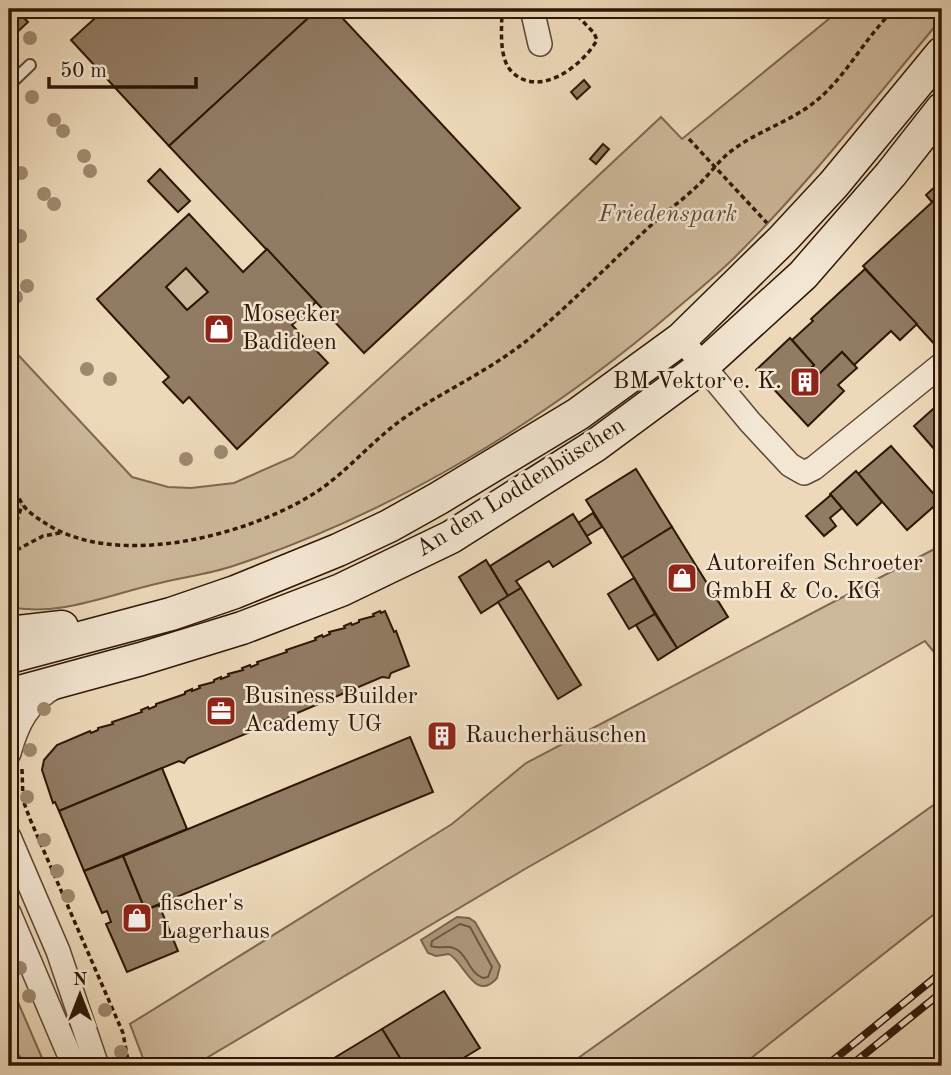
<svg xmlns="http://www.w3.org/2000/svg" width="951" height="1075" font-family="'Old Standard TT',serif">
<rect width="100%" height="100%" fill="#edd9ba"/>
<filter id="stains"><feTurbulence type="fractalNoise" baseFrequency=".00286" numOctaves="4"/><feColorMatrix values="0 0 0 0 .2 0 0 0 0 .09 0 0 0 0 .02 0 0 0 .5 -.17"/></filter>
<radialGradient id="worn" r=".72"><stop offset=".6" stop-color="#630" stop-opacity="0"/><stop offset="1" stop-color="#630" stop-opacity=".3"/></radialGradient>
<g fill="#cdb89b" stroke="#7e6750" stroke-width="2">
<path d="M841,9H942V18C875,98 810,182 736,256C717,275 696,292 676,309C547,420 394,513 233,566C209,574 184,577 160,583C110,594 61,617 9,607V345L132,477L168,487L191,488L234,483L293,457L472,294L661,117L682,139Z"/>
<path d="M186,268L208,292L187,310L166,287Z"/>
<path d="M942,545V662L925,641L525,869L193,1066H146L130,1024L452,824L526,763Z"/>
<path d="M942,799V908L741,1066H567Z"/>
<path d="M9,981L42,1058L46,1066H27L9,1042Z"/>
</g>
<path fill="#ac977c" stroke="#7a634c" stroke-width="2" d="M457,917L469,918L475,922L500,966L497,978C475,1003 465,963 449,954L436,956L428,953L421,940Z"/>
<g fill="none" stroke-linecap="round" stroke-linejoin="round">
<path stroke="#6d5640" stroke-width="2" d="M460,924L470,927L492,967L488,977L483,978C471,974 469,960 459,951C450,943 440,950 431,946L432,941Z"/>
</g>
<g fill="#917b63" stroke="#2e1605" stroke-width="2" fill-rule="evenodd">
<path d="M105,9H318L169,146L71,40Z"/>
<path d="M318,9H334L520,208L364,353L169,146Z"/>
<path d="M16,10L28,22L9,40V17Z"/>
<path d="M584,80L590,87L577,99L571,92Z"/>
<path d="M603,144L609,149L596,164L590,159Z"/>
<path d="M160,169L190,201L178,212L148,181Z"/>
<path d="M942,177V193L932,202L926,195L940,182L939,180Z"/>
<path d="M942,193V344L938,348L863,266Z"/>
<path d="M189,214L243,272L267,249L316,302L292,325L328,363L237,449L189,397L183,403L163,382L169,377L97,299ZM186,268L208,292L187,310L166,287Z"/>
<path d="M865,269L917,324L900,340L891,331L854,365L842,352L815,378L808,371L814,365L792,340L813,321L811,319Z"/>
<path d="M790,338L814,365L808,371L815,378L842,352L857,368L838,385L844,391L808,426L756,370Z"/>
<path d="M942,401V458L914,426Z"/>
<path d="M891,446L940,501L907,530L858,474Z"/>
<path d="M636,469L672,527L622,558L586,500Z"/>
<path d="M856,471L882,502L857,525L830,494Z"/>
<path d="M831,495L842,508L830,518L836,526L824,536L806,516Z"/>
<path d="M593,513L602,527L587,536L578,523Z"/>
<path d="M573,514L591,543L553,567L549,561L516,581L521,588L508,596L490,566Z"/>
<path d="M672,527L728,617L677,648L622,558Z"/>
<path d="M486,560L508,596L481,613L459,577Z"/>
<path d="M634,578L655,614L629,629L608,594Z"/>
<path d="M521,588L581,685L558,699L498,602Z"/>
<path d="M380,611L381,613L385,611L394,632L396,631L409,666L391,673L389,678L382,677L290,716L285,721L281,719L188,758L184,763L179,761L59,811L55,802L53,803L42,770L44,760L57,745L90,731L91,733L98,730V728L113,724L112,722L142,712L141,710L148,707L149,709L156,706V704L185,694V692L192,689V691L200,688L199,686L214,682V680L221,677V679L229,676L228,674L243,670L242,668L250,665L251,667L258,664L257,662L287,652L286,650L316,640L315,638L322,635L323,637L330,634L329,632L345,628L344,626L351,623L352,625L359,622V620L374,616L373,614Z"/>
<path d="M655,614L677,648L658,660L636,625Z"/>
<path d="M435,727L451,730L449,744L432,741Z"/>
<path d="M410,737L433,792L145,910L123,856Z"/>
<path d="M162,768L187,829L84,871L59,811Z"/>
<path d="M123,856L145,910L159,905L178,951L127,972L106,924L111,922L107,911L102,913L84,871Z"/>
<path d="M444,991L480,1048L450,1066H405L382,1029Z"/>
<path d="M382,1029L405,1066H321Z"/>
</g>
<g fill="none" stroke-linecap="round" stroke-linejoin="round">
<g stroke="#5e4732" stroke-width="14">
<path id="lane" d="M9,85L30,65"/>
</g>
<g stroke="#5e4732" stroke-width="26">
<g id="street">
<path d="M532,9L540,44"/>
<path d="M681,339L750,422L790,465L804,473L814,468L941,365"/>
<path d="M9,753C17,724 28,701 56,686"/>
<path d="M9,837L58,951L97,1066"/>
<path d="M9,913L74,1066"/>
</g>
</g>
<g stroke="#2e1605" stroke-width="35">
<g id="secondary">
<path d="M9,633L62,627"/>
<path d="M9,657L171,614L235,592L338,550L389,526L439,498L578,414L681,339L783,239L834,184L942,53"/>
<path d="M9,695L141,659L242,628L341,590L451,537L596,445L703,366L803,275L891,174L942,109"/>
</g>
</g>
<g stroke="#2e1605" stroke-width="3.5" stroke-dasharray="5 3.5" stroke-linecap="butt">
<path d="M502,9C502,27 498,58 512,72C540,99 583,65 597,40L594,33L571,9"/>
<path d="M689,139L767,223"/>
<path d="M9,475C13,485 17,496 23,505C28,512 37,518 45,523C115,569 242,537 310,496C345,475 370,442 404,418C445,390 491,370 530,338C572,303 609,264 648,228C663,214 680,202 695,188C708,177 717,162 730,152C759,129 796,121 824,94C851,68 868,34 895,9"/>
<path d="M9,546L22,505"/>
<path d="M9,554L43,536L60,533"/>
<path d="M22,769L23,800L30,819L123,1033L129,1066"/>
</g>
<use href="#lane" stroke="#f3e6d2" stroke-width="10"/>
<use href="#street" stroke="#f3e6d2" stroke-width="23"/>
<use href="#secondary" stroke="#f3e6d2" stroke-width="32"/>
<g stroke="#2e1605" stroke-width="8">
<g id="rail">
<path d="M826,1066L942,972"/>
<path d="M850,1066L942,992"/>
</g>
</g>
<use href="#rail" stroke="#f3e6d2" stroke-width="5" stroke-dasharray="16" stroke-linecap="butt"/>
</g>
<g fill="#9e896f">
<circle cx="30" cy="38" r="7"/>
<circle cx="32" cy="97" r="7"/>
<circle cx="54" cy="120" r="7"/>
<circle cx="63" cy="131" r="7"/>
<circle cx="84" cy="156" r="7"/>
<circle cx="90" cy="171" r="7"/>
<circle cx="21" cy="173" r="7"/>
<circle cx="44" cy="194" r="7"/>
<circle cx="54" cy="204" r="7"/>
<circle cx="20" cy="236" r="7"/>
<circle cx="27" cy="286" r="7"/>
<circle cx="16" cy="297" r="7"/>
<circle cx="87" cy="369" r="7"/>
<circle cx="110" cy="379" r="7"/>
<circle cx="221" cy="452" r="7"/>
<circle cx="186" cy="459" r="7"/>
<circle cx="44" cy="709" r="7"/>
<circle cx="30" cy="750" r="7"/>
<circle cx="27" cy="797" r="7"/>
<circle cx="44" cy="840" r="7"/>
<circle cx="57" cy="871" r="7"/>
<circle cx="68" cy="896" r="7"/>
<circle cx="20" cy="968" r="7"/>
<circle cx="29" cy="996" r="7"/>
<circle cx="105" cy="1010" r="7"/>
<circle cx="121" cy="1052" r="7"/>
</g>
<defs>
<g id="shop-square" transform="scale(1.575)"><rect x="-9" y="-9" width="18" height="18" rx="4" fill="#8f2418" stroke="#f3e6d2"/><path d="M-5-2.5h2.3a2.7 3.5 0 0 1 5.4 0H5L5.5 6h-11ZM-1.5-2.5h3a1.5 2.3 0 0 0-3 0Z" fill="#fff"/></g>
<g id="building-square" transform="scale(1.575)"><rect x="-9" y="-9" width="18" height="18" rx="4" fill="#8f2418" stroke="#f3e6d2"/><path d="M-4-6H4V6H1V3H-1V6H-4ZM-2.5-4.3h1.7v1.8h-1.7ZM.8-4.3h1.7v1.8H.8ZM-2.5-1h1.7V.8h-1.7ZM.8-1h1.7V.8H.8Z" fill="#fff"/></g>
<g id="office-square" transform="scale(1.575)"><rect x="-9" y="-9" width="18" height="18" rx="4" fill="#8f2418" stroke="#f3e6d2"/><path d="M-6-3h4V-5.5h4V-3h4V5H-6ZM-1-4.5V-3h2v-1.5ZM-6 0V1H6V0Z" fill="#fff"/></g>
</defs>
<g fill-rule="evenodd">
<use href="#shop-square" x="219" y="329"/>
<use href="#building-square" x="805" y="382"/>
<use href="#shop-square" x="682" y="578"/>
<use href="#office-square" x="221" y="711"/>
<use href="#building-square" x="442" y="736"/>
<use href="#shop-square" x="137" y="918"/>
</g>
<g text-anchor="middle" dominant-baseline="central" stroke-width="5" stroke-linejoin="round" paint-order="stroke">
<g font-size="24" font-style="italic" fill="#5e4732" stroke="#f3e6d2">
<text x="668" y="215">Friedenspark</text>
</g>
<g font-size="24" fill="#2e1605" stroke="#f3e6d2" text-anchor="start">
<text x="242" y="315">Mosecker<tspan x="242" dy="28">Badideen</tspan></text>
<text x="782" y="382" text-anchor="end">BM Vektor e. K.</text>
<text x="705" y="564">Autoreifen Schroeter<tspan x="705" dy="28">GmbH &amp; Co. KG</tspan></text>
<text x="244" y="697">Business Builder<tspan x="244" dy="28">Academy UG</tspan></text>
<text x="465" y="736">Raucherhäuschen</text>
<text x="160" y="904">fischer's<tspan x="160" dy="28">Lagerhaus</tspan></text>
</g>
<g font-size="24" fill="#2e1605" stroke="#f3e6d2">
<text transform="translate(521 488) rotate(-32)">An den Loddenbüschen</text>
</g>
</g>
<rect width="951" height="1075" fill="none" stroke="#edd9ba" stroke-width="35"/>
<rect x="10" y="10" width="930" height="1054" fill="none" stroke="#2e1605" stroke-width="3.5"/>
<rect x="18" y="18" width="916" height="1040" fill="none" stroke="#2e1605" stroke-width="2"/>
<g transform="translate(80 995)" stroke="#f3e6d2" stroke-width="5" paint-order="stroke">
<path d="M0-5L12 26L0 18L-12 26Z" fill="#2e1605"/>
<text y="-10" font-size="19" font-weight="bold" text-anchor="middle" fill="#2e1605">N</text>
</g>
<path d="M49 77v10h147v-10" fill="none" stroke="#2e1605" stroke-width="3.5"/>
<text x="60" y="77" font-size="21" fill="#2e1605" stroke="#f3e6d2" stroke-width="5" paint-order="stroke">50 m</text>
<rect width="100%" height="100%" filter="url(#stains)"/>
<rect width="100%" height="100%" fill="url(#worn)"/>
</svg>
